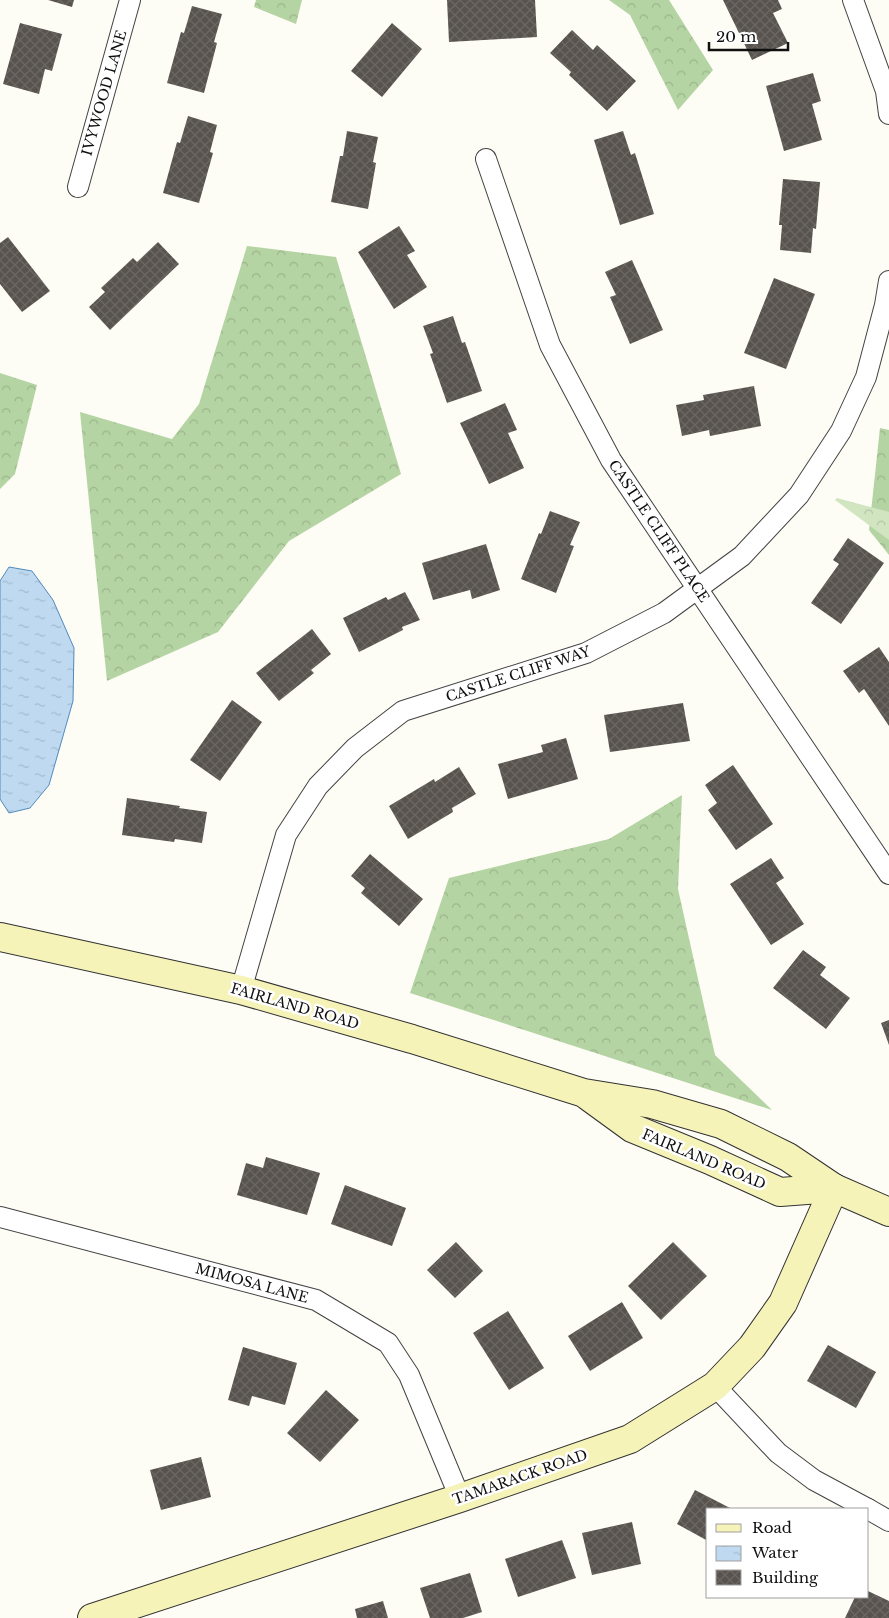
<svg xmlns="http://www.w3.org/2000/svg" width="889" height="1618" font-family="'Libre Baskerville',serif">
<defs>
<pattern id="forest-crowns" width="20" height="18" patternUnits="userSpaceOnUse" patternTransform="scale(1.25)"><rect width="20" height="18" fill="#b5d4a3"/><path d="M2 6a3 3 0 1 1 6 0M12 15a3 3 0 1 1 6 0" fill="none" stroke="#9bb58b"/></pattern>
<pattern id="park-crowns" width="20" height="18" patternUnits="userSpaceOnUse" patternTransform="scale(1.25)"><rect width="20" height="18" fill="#d2e5c1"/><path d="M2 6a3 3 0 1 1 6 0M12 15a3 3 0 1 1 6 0" fill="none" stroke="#b3c3a5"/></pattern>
<pattern id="water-ripples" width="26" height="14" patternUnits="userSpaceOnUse" patternTransform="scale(1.25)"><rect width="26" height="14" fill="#bfdaf0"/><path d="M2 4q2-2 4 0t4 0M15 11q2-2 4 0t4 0" fill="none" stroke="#a3bacd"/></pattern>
<pattern id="building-cross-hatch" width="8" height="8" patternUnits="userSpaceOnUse" patternTransform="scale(1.25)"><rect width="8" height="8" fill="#58534e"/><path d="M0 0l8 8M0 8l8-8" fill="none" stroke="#6b6763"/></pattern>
</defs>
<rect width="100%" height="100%" fill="#fefdf5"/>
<g fill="url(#forest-crowns)">
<path d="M256,0H302L296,24L254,7Z"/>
<path d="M609,0H669L713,70L678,110L630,15Z"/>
<path d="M247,246L336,257L401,474L289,541L218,632L107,681L80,412L172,439L199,404Z"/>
<path d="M0,373L37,385L15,474L0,489Z"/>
<path d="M880,428L889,430V555L869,530Z"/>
<path d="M682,795L678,889L715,1055L772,1110L410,993L449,878L609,839Z"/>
</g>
<path fill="url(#park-crowns)" d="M837,498L889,512V540L835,500Z"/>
<path fill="url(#water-ripples)" stroke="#4f8abe" d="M9,567L32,571L53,600L74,648L73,701L49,785L30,808L9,813L0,799V581Z"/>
<g fill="url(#building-cross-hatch)">
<path d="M48,0H74L72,7Z"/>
<path d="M447,0H535L537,37L449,42Z"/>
<path d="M723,0H778L782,9L773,13L788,43L752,60Z"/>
<path d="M192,6L222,14L214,42L217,43L204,93L167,83L181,32L184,33Z"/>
<path d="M20,23L62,34L52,71L45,69L39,94L3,84Z"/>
<path d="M392,23L422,49L382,97L351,71Z"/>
<path d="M572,30L593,50L597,45L636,81L607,111L569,75L571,72L550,53Z"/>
<path d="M813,73L821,101L812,104L822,140L784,151L766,86Z"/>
<path d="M188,116L217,125L210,152L213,153L199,203L163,193L177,142L180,143Z"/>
<path d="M347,131L378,137L373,162L376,163L368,209L331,202L340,156H343Z"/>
<path d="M623,131L631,155L635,153L654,214L620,225L594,140Z"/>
<path d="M783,179L820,182L816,229L813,228L811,253L780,250L782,225H779Z"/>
<path d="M399,226L415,251L407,255L427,287L394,309L358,252Z"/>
<path d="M8,237L50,291L22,312L0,284V243Z"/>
<path d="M158,242L179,264L110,330L89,307L105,292L101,288L133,258L137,262Z"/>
<path d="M632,260L663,330L630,344L610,297L616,295L605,272Z"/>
<path d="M774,278L815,294L786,369L744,353Z"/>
<path d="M453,316L462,343L465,342L482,391L447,403L430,354L433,353L423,326Z"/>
<path d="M754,386L761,426L710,436L709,430L682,436L676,405L704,400L703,395Z"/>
<path d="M505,403L517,430L508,433L524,468L489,484L460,423Z"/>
<path d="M550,511L580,522L570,545L574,546L556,593L521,579L539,533L541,534Z"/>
<path d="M848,538L884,563L841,624L811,603L839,564L833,560Z"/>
<path d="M486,544L500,590L472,599L470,590L433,600L422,563Z"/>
<path d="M405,592L420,620L402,627L403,630L359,652L343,618L386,597L388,600Z"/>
<path d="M312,629L331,654L311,670L314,673L279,701L256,673Z"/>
<path d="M879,647L889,662V726L864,689L859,693L843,671Z"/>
<path d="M232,700L262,722L220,781L190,760Z"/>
<path d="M683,703L690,741L610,752L604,715Z"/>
<path d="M566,738L578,779L508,799L498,764L543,752L541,745Z"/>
<path d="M733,765L773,824L736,850L708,810L717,803L705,785Z"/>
<path d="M459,767L476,794L452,808L453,812L408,839L389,806L434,779L435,782Z"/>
<path d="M127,798L180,806L179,808L207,812L202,843L175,839L174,842L122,835Z"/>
<path d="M370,854L423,899L399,926L361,893L365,888L351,876Z"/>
<path d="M771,858L784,878L776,883L804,924L771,945L730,884Z"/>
<path d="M803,950L826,967L820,975L850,998L826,1029L773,988Z"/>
<path d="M889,1020V1045L881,1023Z"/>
<path d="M266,1157L320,1173L307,1215L237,1195L246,1163L263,1168Z"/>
<path d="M345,1185L406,1208L392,1246L331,1224Z"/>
<path d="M456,1242L483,1271L455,1298L427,1270Z"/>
<path d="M673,1242L707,1276L661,1320L628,1286Z"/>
<path d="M622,1302L643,1338L590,1371L568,1336Z"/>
<path d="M508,1311L544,1368L509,1390L473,1333Z"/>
<path d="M828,1345L876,1372L856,1408L807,1381Z"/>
<path d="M243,1347L297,1363L285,1405L252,1396L249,1406L228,1400Z"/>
<path d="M326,1390L359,1420L320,1462L287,1433Z"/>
<path d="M201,1457L211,1497L161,1510L150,1470Z"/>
<path d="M695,1490L732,1509H708V1541L677,1524Z"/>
<path d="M632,1522L641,1564L592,1575L582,1533Z"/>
<path d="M562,1540L576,1578L518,1597L505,1559Z"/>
<path d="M470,1573L482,1612L463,1618H430L420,1588Z"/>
<path d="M868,1591L889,1601V1618H845L855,1597H868Z"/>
<path d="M383,1601L388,1618H357L355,1609Z"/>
</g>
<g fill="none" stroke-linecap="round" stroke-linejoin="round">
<g stroke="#434343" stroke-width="22">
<g id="street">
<path d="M853,0L886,91L889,114"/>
<path d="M486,159L550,345L611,460L889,874"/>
<path d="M78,187L130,0"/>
<path d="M241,990L286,835L318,786L355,748L403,711L586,653L664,613L742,556L799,495L841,431L866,377L885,305L889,281"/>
<path d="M0,1217L316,1300L388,1343L409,1375L460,1498"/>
<path d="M715,1386L778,1453L814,1480L868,1509"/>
<path d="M868,1509L889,1521"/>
</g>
</g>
<g stroke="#323232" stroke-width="30">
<g id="secondary">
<path d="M0,937L241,990L412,1039L584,1093L652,1104L721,1124L788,1157L834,1188L889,1212"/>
<path d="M588,1096L632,1128L710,1160L780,1192L834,1188"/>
<path d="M92,1618L460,1498L630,1439L715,1386L752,1347L783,1303L834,1188"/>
</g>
</g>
<use href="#street" stroke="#fff" stroke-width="20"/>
<use href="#secondary" stroke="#f6f3b8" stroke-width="28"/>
</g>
<g text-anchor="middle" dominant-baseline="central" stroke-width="5" stroke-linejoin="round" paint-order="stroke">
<g font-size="14" fill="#101010" stroke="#fff">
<text transform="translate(104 93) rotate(-74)">IVYWOOD LANE</text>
<text transform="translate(659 531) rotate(56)">CASTLE CLIFF PLACE</text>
<text transform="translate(518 674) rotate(-18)">CASTLE CLIFF WAY</text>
<text transform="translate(295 1006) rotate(16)">FAIRLAND ROAD</text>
<text transform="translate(704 1159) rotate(23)">FAIRLAND ROAD</text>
<text transform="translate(252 1283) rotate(15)">MIMOSA LANE</text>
<text transform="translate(520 1477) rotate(-19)">TAMARACK ROAD</text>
</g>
</g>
<rect x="706" y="1508" width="162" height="90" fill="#ffffff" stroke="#9f9f9f"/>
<rect x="716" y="1524" width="25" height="8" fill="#f6f3b8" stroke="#9f9f9f"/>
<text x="752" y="1533" font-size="15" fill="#101010">Road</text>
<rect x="716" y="1546" width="25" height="15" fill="url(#water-ripples)" stroke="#9f9f9f"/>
<text x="752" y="1558" font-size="15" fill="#101010">Water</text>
<rect x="716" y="1570" width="25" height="15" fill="url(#building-cross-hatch)" stroke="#9f9f9f"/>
<text x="752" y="1583" font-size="15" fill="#101010">Building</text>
<path d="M709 42v8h79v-8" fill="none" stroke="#101010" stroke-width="2.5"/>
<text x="716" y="42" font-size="15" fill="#101010" stroke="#ffffff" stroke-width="4" paint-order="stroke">20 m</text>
</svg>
